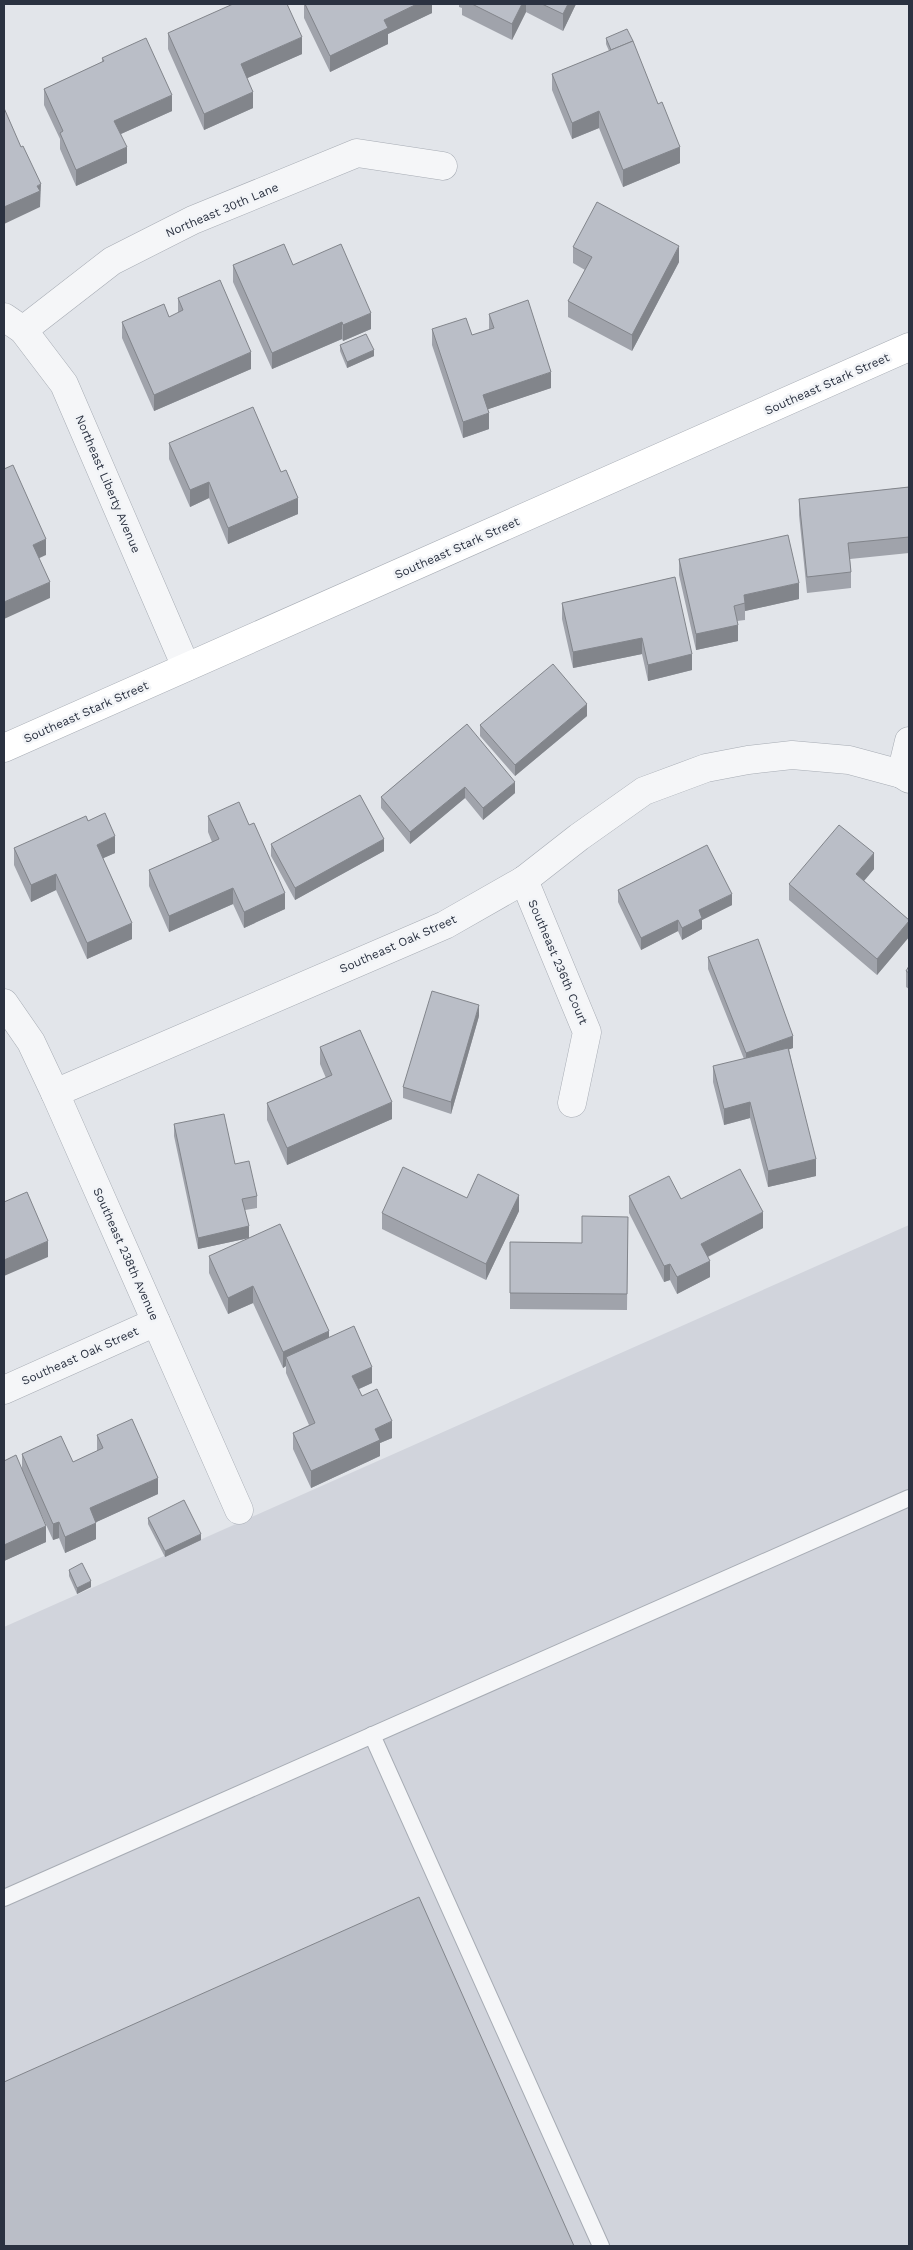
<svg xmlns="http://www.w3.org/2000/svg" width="913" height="2250" font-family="'Work Sans',sans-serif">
<rect width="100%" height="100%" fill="#e2e5ea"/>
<path fill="#d1d4dc" d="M909,1225V2246H4V1627Z"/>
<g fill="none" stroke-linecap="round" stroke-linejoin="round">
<g stroke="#a7acb4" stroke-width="18">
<g id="service">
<path d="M372,1735L601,2246"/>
<path d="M4,1898L909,1498"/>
</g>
</g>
<g stroke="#a7acb4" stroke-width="29">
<g id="minor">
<path d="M4,317L23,330L64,384L186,667"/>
<path d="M23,330L112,261L193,220L357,153L443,166"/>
<path d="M901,774L909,741"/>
<path d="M524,880L587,1032L572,1103"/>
<path d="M4,1003L31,1042L55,1093L239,1510"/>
<path d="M55,1093L445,925L524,880L579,837L644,791L706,768L748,760L792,755L849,760L901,774L909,779"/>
<path d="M4,1390L156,1322"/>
</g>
</g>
<g stroke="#a7acb4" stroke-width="29">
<path id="secondary" d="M4,748L909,347"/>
</g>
<use href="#service" stroke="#f5f6f8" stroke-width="16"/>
<use href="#minor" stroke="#f5f6f8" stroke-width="28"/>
<use href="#secondary" stroke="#fff" stroke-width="28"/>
</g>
<g fill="#a0a3ab">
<path d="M304,4H432V13L388,34V44L330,72L304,18Z"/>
<path d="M459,4H576L563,31L526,12L512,40L462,15V8L459,7Z"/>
<path d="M168,33L302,54L247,78L253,108L204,130L168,49Z"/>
<path d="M606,38L680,163L623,187L599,128L572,139L552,90V74L609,51L606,44Z"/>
<path d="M102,58L172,111L121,134L127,163L76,186L60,149V139L44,105V89L102,62Z"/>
<path d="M573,247L679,262L632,351L568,317V301L585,270L573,263Z"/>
<path d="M233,265H293L371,329L343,341L342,339L272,369L233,282Z"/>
<path d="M178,298L251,369L154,411L122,338V322L169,317L178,313Z"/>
<path d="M489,314L551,388L488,409L489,429L463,438L432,345V329L472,335L489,330Z"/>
<path d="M340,345L374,356L347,368L340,351Z"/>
<path d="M169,443L298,514L228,544L209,498L190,507L169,459Z"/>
<path d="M909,487V553L850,559L851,572V588L807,593L799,515V499Z"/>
<path d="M679,559L799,599L745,611V620L737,621L738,641L696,650L679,575Z"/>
<path d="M675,577L692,670L648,681L642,654L573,668L562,619V603Z"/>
<path d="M587,716L515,776L480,736V725Z"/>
<path d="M467,724L515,793L483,820L465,798L410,844L381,808V797Z"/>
<path d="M208,816L285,909L244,928L233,904L169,932L149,886V870L212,842L208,832Z"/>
<path d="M88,821L115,853L103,858L132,939L87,959L56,890L31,902L14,865V848Z"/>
<path d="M271,844L384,851L295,900L271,856Z"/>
<path d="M874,869L864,881L909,920V937L877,975L789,900V884Z"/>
<path d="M618,890L732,905L702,920V929L682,940L678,931L641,950L618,902Z"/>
<path d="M708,957L793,1048L789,1049L816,1176L768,1187L750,1118L724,1125L713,1082V1066L744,1059L708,969Z"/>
<path d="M909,966V989L906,987V971Z"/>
<path d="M479,1016L451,1114L403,1098V1087Z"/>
<path d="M320,1047L392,1119L287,1165L267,1120V1103L326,1078L320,1064Z"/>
<path d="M174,1124L235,1164L257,1196V1208L245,1210L249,1238L198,1249L174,1136Z"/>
<path d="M629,1196L763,1228L708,1257L710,1277L677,1294L670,1280L664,1282L629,1213Z"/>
<path d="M467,1198L519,1211L486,1280L382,1229V1213Z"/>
<path d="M628,1217L627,1310L510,1309V1242L582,1243Z"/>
<path d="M209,1256L329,1338L372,1383L359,1389L362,1396L392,1438L380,1443V1456L311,1488L293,1449V1433L309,1425L286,1373V1366L283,1368L253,1303L228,1314L209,1273Z"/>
<path d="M97,1435L158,1494L96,1522V1539L65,1553L59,1538L53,1540L28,1485L46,1542L4,1561V1461L22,1470V1454L73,1462L97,1451Z"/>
<path d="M148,1518L201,1540L165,1557L148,1524Z"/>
<path d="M69,1570L91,1587L77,1594L69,1576Z"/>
</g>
<g fill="#82858b">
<path d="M417,4H432V13L388,34V44L330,72V56L384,20Z"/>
<path d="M522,4H526V12L512,40V24Z"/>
<path d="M568,4H576L563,31V14Z"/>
<path d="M302,37V54L241,81V64Z"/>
<path d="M253,92V108L204,130V114Z"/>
<path d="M172,95V111L114,137V121Z"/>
<path d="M599,111V128L572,139V123Z"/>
<path d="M127,147V163L76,186V170Z"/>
<path d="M680,147V163L623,187V170Z"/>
<path d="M41,184L40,207L4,224V207Z"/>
<path d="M679,246V262L632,351V335Z"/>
<path d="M371,313V329L343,341V325Z"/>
<path d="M342,322V339L272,369V353Z"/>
<path d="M374,350V356L347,368V362Z"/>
<path d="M251,352V369L154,411V395Z"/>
<path d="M551,372V388L483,411V395Z"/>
<path d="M489,413V429L463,438V422Z"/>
<path d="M209,482V498L190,507V490Z"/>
<path d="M298,498V514L228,544V528Z"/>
<path d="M46,539V555L33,561V545Z"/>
<path d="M50,582V598L4,619V602Z"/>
<path d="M799,583V599L745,611L744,595Z"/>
<path d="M738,625V641L696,650V634Z"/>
<path d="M642,638V654L573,668V652Z"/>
<path d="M692,654V670L648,681V665Z"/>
<path d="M587,704V716L515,776V765Z"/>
<path d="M515,782V793L483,820V808Z"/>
<path d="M465,787V798L410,844V832Z"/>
<path d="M115,836V853L97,861V845Z"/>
<path d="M384,839V851L295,900V888Z"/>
<path d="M874,853V869L856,890V874Z"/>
<path d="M56,874V890L31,902V885Z"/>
<path d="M233,888V904L169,932V916Z"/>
<path d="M285,893V909L244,928V912Z"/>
<path d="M732,894V905L702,920V929L682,940V928L699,910Z"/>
<path d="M678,920V931L641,950V938Z"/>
<path d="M909,921V937L877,975V959Z"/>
<path d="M132,923V939L87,959V943Z"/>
<path d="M479,1005V1016L451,1114V1102Z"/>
<path d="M793,1036V1048L746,1065V1053Z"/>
<path d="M392,1102V1119L287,1165V1148Z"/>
<path d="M750,1102V1118L724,1125V1109Z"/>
<path d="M816,1159V1176L768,1187V1171Z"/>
<path d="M519,1195V1211L486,1280V1264Z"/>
<path d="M763,1212V1228L701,1260V1244Z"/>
<path d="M249,1226V1238L198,1249V1238Z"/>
<path d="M48,1241V1257L4,1276V1260Z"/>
<path d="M710,1261V1277L677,1294V1277Z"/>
<path d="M670,1264V1280L664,1282V1266Z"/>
<path d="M253,1286V1303L228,1314V1298Z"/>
<path d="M329,1331V1347L286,1357V1366L283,1368V1352Z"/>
<path d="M372,1367V1383L352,1392V1376Z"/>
<path d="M392,1421V1438L380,1443V1456L311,1488V1471L375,1429Z"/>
<path d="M158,1478V1494L90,1525V1508Z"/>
<path d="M59,1522V1538L53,1540V1524Z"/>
<path d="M96,1523V1539L65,1553V1537Z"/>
<path d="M46,1526V1542L4,1561V1545Z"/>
<path d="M201,1534V1540L165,1557V1551Z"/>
<path d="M91,1581V1587L77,1594V1588Z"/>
</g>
<g fill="#babec7" stroke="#82858b">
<path d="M233,4H287L302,37L241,64L253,92L204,114L168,33Z"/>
<path d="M305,4H417L384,20L388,28L330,56Z"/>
<path d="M472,4H522L512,24Z"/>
<path d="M542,4H568L563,14Z"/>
<path d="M627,29L633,41L611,50L606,38Z"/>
<path d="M146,38L172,95L114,121L127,147L76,170L60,133L63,131L44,89L104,61L102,58Z"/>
<path d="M633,41L658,104L662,102L680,147L623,170L599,111L572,123L552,74Z"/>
<path d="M4,108L21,147L23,146L41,184L37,186L40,191L4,207Z"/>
<path d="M597,202L679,246L632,335L568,301L592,257L573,247Z"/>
<path d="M284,244L293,265L341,244L371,313L343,325L342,322L272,353L233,265Z"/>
<path d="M220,280L251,352L154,395L122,322L164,304L169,317L183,310L178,298Z"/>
<path d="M528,300L551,372L483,395L489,413L463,422L432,329L466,318L472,335L494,328L489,314Z"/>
<path d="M366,334L374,350L347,362L340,345Z"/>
<path d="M253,407L281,472L286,470L298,498L228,528L209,482L190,490L169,443Z"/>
<path d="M13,465L46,539L33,545L50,582L4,602V469Z"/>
<path d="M909,487V537L848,543L851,572L807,577L799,499Z"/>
<path d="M788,535L799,583L744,595L745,603L734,606L738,625L696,634L679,559Z"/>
<path d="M675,577L692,654L648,665L642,638L573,652L562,603Z"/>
<path d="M553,664L587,704L515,765L480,725Z"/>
<path d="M467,724L515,782L483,808L465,787L410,832L381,797Z"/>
<path d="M360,795L384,839L295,888L271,844Z"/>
<path d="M239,802L249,825L254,823L285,893L244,912L233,888L169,916L149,870L219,839L208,816Z"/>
<path d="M105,813L115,836L97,845L132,923L87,943L56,874L31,885L14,848L86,816L88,821Z"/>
<path d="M839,825L874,853L856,874L909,920V921L877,959L789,884Z"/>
<path d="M707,845L732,894L699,910L702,918L682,928L678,920L641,938L618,890Z"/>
<path d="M758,939L793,1036L746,1053L708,957Z"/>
<path d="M909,966V973L906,971Z"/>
<path d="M432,991L479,1005L451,1102L403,1087Z"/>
<path d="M360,1030L392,1102L287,1148L267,1103L332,1075L320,1047Z"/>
<path d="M788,1048L816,1159L768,1171L750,1102L724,1109L713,1066Z"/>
<path d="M224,1114L235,1164L249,1161L257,1196L242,1199L249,1226L198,1238L174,1124Z"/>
<path d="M403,1167L467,1198L478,1174L519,1195L486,1264L382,1213Z"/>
<path d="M740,1169L763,1212L701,1244L710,1261L677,1277L670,1264L664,1266L629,1196L669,1176L681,1199Z"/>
<path d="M27,1192L48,1241L4,1260V1202Z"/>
<path d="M582,1216L628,1217L627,1294L510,1293V1242L582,1243Z"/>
<path d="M280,1224L329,1331L283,1352L253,1286L228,1298L209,1256Z"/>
<path d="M354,1326L372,1367L352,1376L362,1396L377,1389L392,1421L375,1429L380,1440L311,1471L293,1433L315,1423L286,1357Z"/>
<path d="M132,1419L158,1478L90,1508L96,1523L65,1537L59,1522L53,1524L22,1454L61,1436L73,1462L103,1448L97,1435Z"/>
<path d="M16,1455L46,1526L4,1545V1461Z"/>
<path d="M184,1500L201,1534L165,1551L148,1518Z"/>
<path d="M82,1563L91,1581L77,1588L69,1570Z"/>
<path d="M419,1897L574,2246H4V2082Z"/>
</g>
<g text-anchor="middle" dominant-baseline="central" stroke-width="5" stroke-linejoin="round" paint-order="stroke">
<g font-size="12" fill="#2b3241" stroke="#f2f4f7">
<text transform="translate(222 210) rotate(-23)">Northeast 30th Lane</text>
<text transform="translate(827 384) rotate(-24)">Southeast Stark Street</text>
<text transform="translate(108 484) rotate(67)">Northeast Liberty Avenue</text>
<text transform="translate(457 548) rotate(-24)">Southeast Stark Street</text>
<text transform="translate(86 712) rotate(-24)">Southeast Stark Street</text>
<text transform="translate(398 944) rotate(-24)">Southeast Oak Street</text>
<text transform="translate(558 962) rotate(67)">Southeast 236th Court</text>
<text transform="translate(126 1254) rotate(66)">Southeast 238th Avenue</text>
<text transform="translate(80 1356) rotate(-24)">Southeast Oak Street</text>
</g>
</g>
<rect width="913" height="2250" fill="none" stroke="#2b3241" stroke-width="10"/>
</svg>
